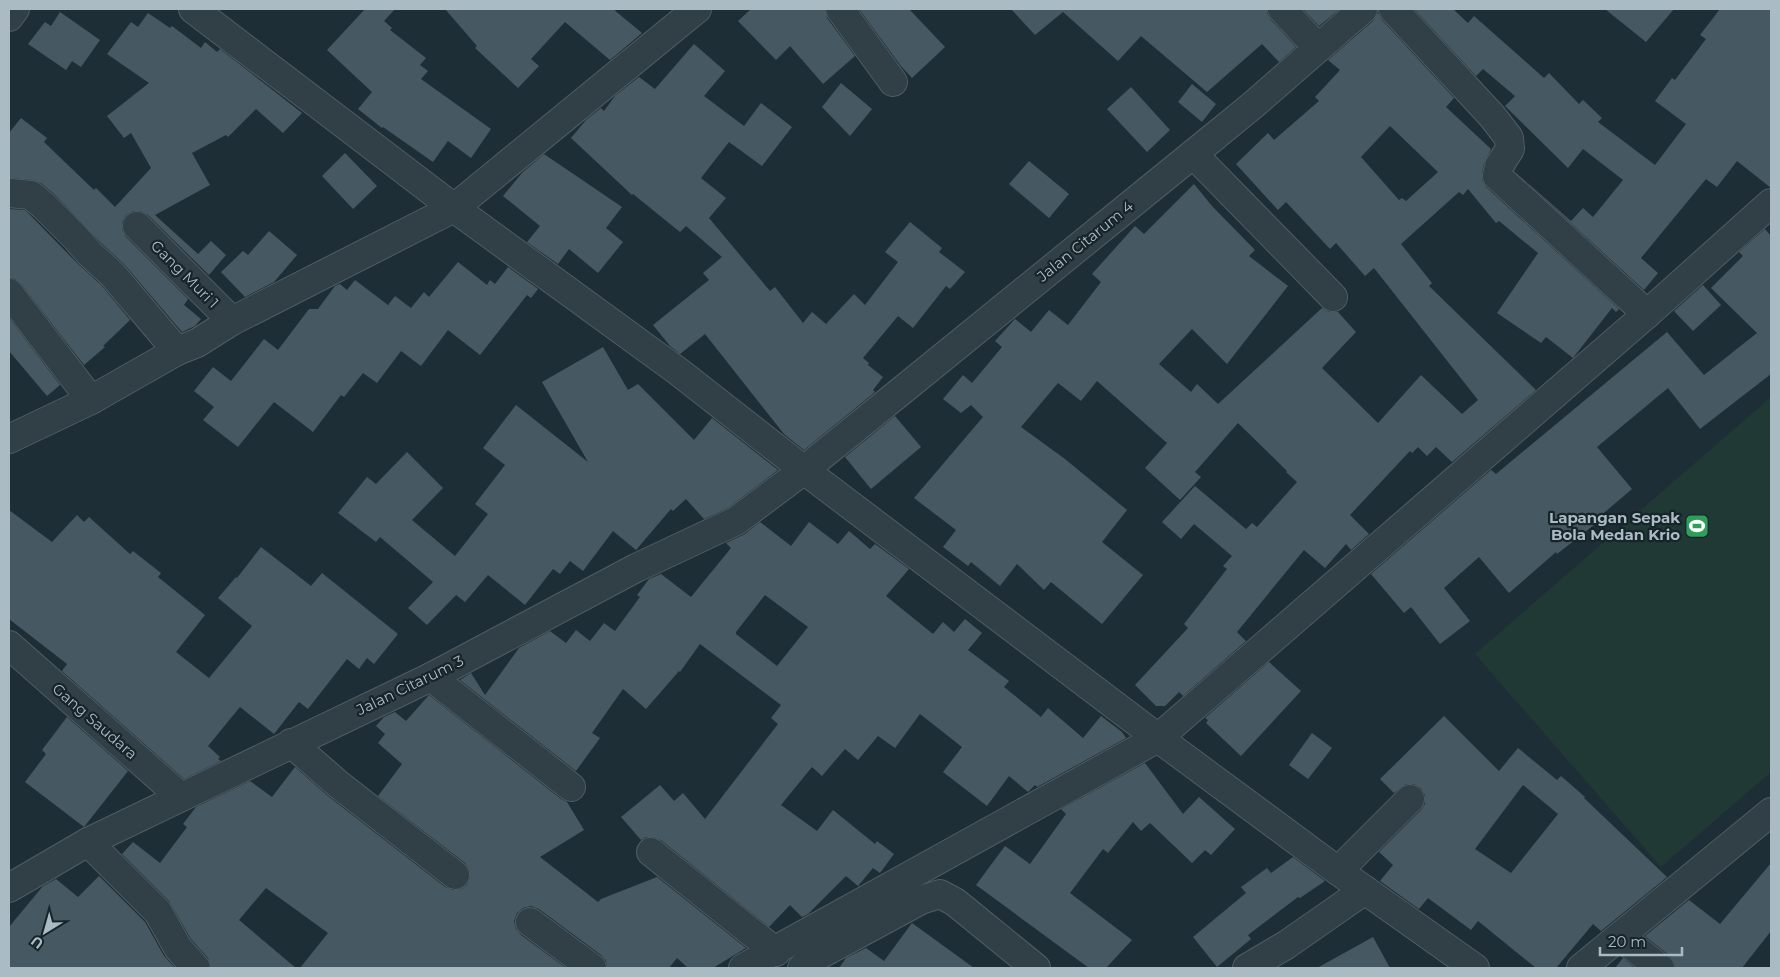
<svg xmlns="http://www.w3.org/2000/svg" width="1780" height="977" font-family="Montserrat,sans-serif">
<rect width="100%" height="100%" fill="#1e2e36"/>
<path fill="#213934" d="M1771,397V772L1661,867L1475,654Z"/>
<g fill="#465962" fill-rule="evenodd">
<path d="M365,9H395L384,21L392,28L390,30L426,58L420,65L428,71L421,79L491,129L471,158L448,141L433,162L383,127L382,128L358,109L372,92L327,50Z"/>
<path d="M445,9H613L642,33L610,60L565,22L531,59L539,66L518,88L475,48L477,46Z"/>
<path d="M751,9H825L827,18L855,56L823,84L790,46L776,60L738,21Z"/>
<path d="M859,9H909L945,47L912,78L901,66Z"/>
<path d="M1011,9H1267V13L1271,20L1296,47L1279,62L1262,44L1207,92L1141,36L1118,61L1063,12L1035,35Z"/>
<path d="M1303,9H1340L1319,26Z"/>
<path d="M1414,9H1453L1468,23L1474,16L1544,78L1549,73L1579,104L1583,100L1602,118L1598,122L1655,165L1686,124L1655,101L1672,78L1675,80L1706,39L1700,35L1720,9H1771V188L1737,161L1717,187L1706,179L1641,258L1658,273L1644,290L1514,171L1571,221L1583,208L1593,217L1623,180L1583,149L1568,168L1505,106L1515,96L1483,69L1476,76Z"/>
<path d="M1605,9H1674L1646,42Z"/>
<path d="M60,12L100,40L81,67L72,61L66,70L28,44L45,22L51,26Z"/>
<path d="M148,13L170,28L172,26L201,48L205,42L217,52L220,49L302,113L283,133L256,109L228,137L226,135L192,153L210,185L155,215L198,254L211,241L226,255L209,275L148,215L141,211H133L126,215L122,222V230L126,237L188,299L184,305L201,319L195,326L182,332L124,264L100,242L54,194L41,183L33,180L9,178V133L21,118L47,138L44,142L94,190L96,188L115,207L151,168L131,133L124,138L107,116L149,83L107,54L131,22L138,27Z"/>
<path d="M1378,13L1382,20L1454,98L1446,107L1491,149L1484,163L1482,173V180L1486,187L1619,309L1616,312L1612,308L1573,358L1546,337L1541,343L1497,313L1538,253L1499,221L1496,223L1468,189L1463,195L1459,192L1401,244L1432,283L1429,286L1536,390L1452,462L1436,447L1427,456L1418,447L1412,453L1410,451L1350,515L1369,534L1351,550L1346,544L1325,568L1304,550L1237,632L1246,641L1183,696L1179,692L1165,706H1156L1135,685L1188,628L1184,624L1227,569L1223,566L1232,556L1194,524L1181,539L1162,522L1195,486L1246,529L1252,523L1257,527L1297,482L1286,472L1287,471L1238,423L1195,472L1201,477L1180,500L1145,468L1167,443L1097,381L1081,401L1058,383L1021,427L1065,459L1127,510L1102,542L1143,575L1102,624L1051,582L1044,590L1017,564L1000,586L971,562L968,566L943,547L956,530L914,498L983,417L971,405L961,413L943,399L963,375L972,383L1002,347L995,341L1015,319L1031,332L1049,310L1068,325L1101,282L1092,274L1135,226L1144,234L1194,184L1212,206L1255,250L1249,256L1288,286L1227,364L1192,329L1159,364L1191,392L1197,384L1218,404L1322,308L1329,312H1338L1356,332L1322,368L1378,423L1421,375L1462,414L1478,400L1374,268L1365,276L1336,243L1330,249L1286,202L1278,210L1236,164L1268,133L1274,140L1319,101L1315,97L1340,70L1328,60L1373,21ZM1390,126L1438,172L1406,201L1402,198L1399,200L1361,157Z"/>
<path d="M694,44L725,71L704,96L744,126L761,103L792,127L762,166L729,142L701,178L726,198L709,218L770,291L775,287L803,323L812,312L826,324L854,294L865,305L898,262L885,252L910,222L942,248L939,252L965,272L950,289L946,286L913,328L898,316L863,358L869,363L868,365L883,377L873,390L875,392L804,450L784,434L705,334L680,354L670,346L653,325L709,280L703,273L722,257L686,226L680,232L633,194L632,195L571,138L586,120L601,108L604,111L615,96L639,77L655,89Z"/>
<path d="M841,83L872,109L850,136L822,107Z"/>
<path d="M1192,84L1216,104L1202,122L1178,102Z"/>
<path d="M1131,87L1170,130L1147,152L1107,109Z"/>
<path d="M345,153L377,186L353,209L322,176Z"/>
<path d="M544,154L622,207L606,228L623,242L598,273L569,249L558,264L527,242L540,226L503,196L522,173Z"/>
<path d="M1029,161L1069,194L1049,218L1009,184Z"/>
<path d="M9,209L25,210L33,218L78,264L101,285L130,320L103,346L105,347L84,365L21,284L15,279L9,278Z"/>
<path d="M1765,229L1771,236V374L1700,429L1668,388L1597,447L1632,489L1592,523L1594,525L1557,554L1556,552L1509,593L1479,557L1444,588L1470,621L1440,644L1411,607L1404,613L1371,574L1491,470L1496,474L1667,332L1704,375L1757,333L1711,288L1743,256L1739,252Z"/>
<path d="M269,231L297,255L274,282L245,297L221,272L243,251L248,255Z"/>
<path d="M458,262L487,285L490,280L495,284L508,267L538,289L531,298L527,295L480,355L448,330L421,366L401,351L377,383L363,373L344,397L341,395L313,432L274,402L238,447L203,420L214,407L194,391L213,367L231,381L264,339L278,350L309,309H318L335,286L340,284L347,290L355,280L388,305L395,296L411,308L424,292L429,297Z"/>
<path d="M1703,285L1721,305L1693,331L1674,311Z"/>
<path d="M9,318L60,385L47,396L9,351Z"/>
<path d="M603,347L628,390L638,384L694,440L712,418L778,470L728,508L704,519L686,499L673,511L671,509L636,550L613,531L583,571L570,561L560,574L553,569L525,605L488,575L465,602L456,595L427,625L408,608L433,582L380,537L376,542L338,513L367,477L376,484L407,452L443,488L412,520L455,556L488,514L475,504L505,465L483,448L516,405L588,462L542,382Z"/>
<path d="M895,416L921,447L871,489L845,457Z"/>
<path d="M9,510L52,542L77,515L84,522L89,517L130,554L133,551L161,573L158,577L205,615L176,652L209,678L252,626L218,598L236,577L237,578L261,547L311,586L322,573L398,634L374,664L367,658L359,669L347,659L308,709L299,702L274,734L240,707L208,746L220,757L218,759L221,761L184,779L62,671L67,664L9,619Z"/>
<path d="M760,522L791,546L809,522L838,544L849,531L870,549L875,544L909,569L886,596L933,634L943,622L954,632L965,619L982,633L968,650L1009,681L1004,687L1041,717L1048,708L1083,738L1101,716L1122,732L1126,738L1037,787L1035,785L1028,792L1009,776L987,806L943,772L962,747L920,714L895,748L878,736L858,760L845,749L822,776L812,767L781,805L817,831L833,810L875,844L877,841L894,854L880,873L873,868L858,886L846,876L808,914L802,917L790,905L769,927L661,840L653,837H646L641,840L621,817L660,785L674,801L683,793L705,819L778,724L771,718L781,705L700,644L680,672L679,671L646,709L623,689L592,733L600,738L576,771L460,680L471,673L485,695L519,648L550,631L566,643L576,630L590,641L604,623L615,631L640,597L637,595L649,579L661,574L691,597L731,548L726,543L745,534ZM765,595L808,627L777,666L736,634V632Z"/>
<path d="M1269,662L1301,691L1241,756L1206,723L1208,720L1205,718Z"/>
<path d="M429,695L561,799L567,802L584,830L540,857L598,902L601,899L657,877L746,948L713,968H688L677,958L669,968H607L606,961L601,955L539,909L531,906L523,908L517,913L514,921L516,929L521,935L566,968H300L328,933L266,888L239,920L296,968H211L208,958L191,939L169,901L122,854L133,842L160,863L187,827L183,824L196,807L250,781L272,797L295,767L328,796L445,887L453,890L461,889L467,885L470,877L469,869L465,863L378,796L402,764L378,743L385,734L376,726L384,717L395,712L406,721Z"/>
<path d="M1444,716L1499,771L1518,748L1557,780L1561,776L1585,797L1584,798L1667,877L1601,931L1593,924L1556,968H1536L1478,921L1471,930L1428,898L1419,909L1380,881L1393,865L1379,852L1421,810L1425,804V795L1421,788L1414,784H1406L1394,793L1380,779ZM1523,785L1558,814L1511,873L1475,849Z"/>
<path d="M67,717L128,771L84,827L25,782L46,754L42,750Z"/>
<path d="M1312,733L1332,748L1308,779L1289,765Z"/>
<path d="M1145,763L1183,814L1199,797L1235,829L1211,855L1205,850L1192,863L1150,823L1141,831L1133,822L1108,853L1103,849L1070,893L1132,940L1106,968H1089L976,885L1005,846L1030,864L1066,814L1061,809Z"/>
<path d="M1293,857L1325,881L1300,898L1298,897L1248,935L1251,939L1217,967L1193,937L1246,893L1241,887L1267,868L1271,873Z"/>
<path d="M1771,863V931L1742,968H1675L1674,962L1670,956L1645,936L1689,900L1720,924Z"/>
<path d="M99,876L145,922L164,956L175,968H9V927L43,886L56,879L78,897Z"/>
<path d="M912,923L974,968H839L846,958L866,948L884,961Z"/>
<path d="M1373,937L1390,968H1317Z"/>
<path d="M1623,958L1635,968H1615Z"/>
</g>
<g fill="none" stroke-linecap="round" stroke-linejoin="round">
<g stroke="#4f5d65" stroke-width="30">
<g id="minor">
<path d="M193,9L454,208L679,372L804,470L1158,738L1338,871L1475,968"/>
<path d="M840,9L893,82"/>
<path d="M1282,9L1318,48"/>
<path d="M1393,9L1492,116L1509,138L1510,149L1499,166L1497,176L1647,314"/>
<path d="M9,17L15,9"/>
<path d="M1193,154L1333,297"/>
<path d="M9,193L31,195L44,206L76,238L89,253L112,274L177,351"/>
<path d="M137,226L232,321"/>
<path d="M9,293L91,400"/>
<path d="M9,439L91,400L177,351L197,343L232,321L454,208L697,9"/>
<path d="M9,645L181,797"/>
<path d="M431,677L571,787"/>
<path d="M291,743L338,784L455,875"/>
<path d="M88,842L158,912L178,948L196,968"/>
<path d="M651,852L776,952"/>
<path d="M1338,871L1410,799"/>
<path d="M9,888L88,842L431,677L636,568L736,521L804,470L1193,154L1253,105L1363,9"/>
<path d="M530,922L592,968"/>
<path d="M1621,937L1660,968"/>
<path d="M743,968L1158,738L1647,314L1771,203"/>
<path d="M802,968L810,960L921,900L940,894L955,902L1036,968"/>
<path d="M1247,968L1286,945L1365,890"/>
<path d="M1581,968L1771,812"/>
</g>
</g>
<use href="#minor" stroke="#313f46" stroke-width="28"/>
</g>
<defs>
<g id="stadium-square" transform="scale(1.25)"><rect x="-9" y="-9" width="18" height="18" rx="4" fill="#2e9e5b" stroke="#17242a"/><path d="M0-5a6.5 5 0 1 0 0 10a6.5 5 0 1 0 0-10ZM-3.5-1.8h7v3.6h-7Z" fill="#fff"/></g>
</defs>
<g fill-rule="evenodd">
<use href="#stadium-square" x="1697" y="526"/>
</g>
<g text-anchor="middle" dominant-baseline="central" stroke-width="4.5" stroke-linejoin="round" paint-order="stroke">
<g font-size="15" fill="#abbbc4" stroke="#17242a">
<text transform="translate(1085 241) rotate(-39)">Jalan Citarum 4</text>
<text transform="translate(185 274) rotate(45)">Gang Muri 1</text>
<text transform="translate(410 685) rotate(-26)">Jalan Citarum 3</text>
<text transform="translate(95 721) rotate(41)">Gang Saudara</text>
</g>
<g font-size="15" font-weight="bold" fill="#abbbc4" stroke="#17242a" text-anchor="end">
<text x="1680" y="517">Lapangan Sepak<tspan x="1680" dy="17">Bola Medan Krio</tspan></text>
</g>
</g>
<rect width="1780" height="977" fill="none" stroke="#abbbc4" stroke-width="20"/>
<g transform="translate(45 932) rotate(217)" stroke="#17242a" stroke-width="4" paint-order="stroke">
<path d="M0-4L9 19L0 12L-9 19Z" fill="#abbbc4"/>
<text y="-8" font-size="14" font-weight="bold" text-anchor="middle" fill="#abbbc4">U</text>
</g>
<path d="M1600 947v8h82v-8" fill="none" stroke="#abbbc4" stroke-width="2.5"/>
<text x="1608" y="947" font-size="15" fill="#abbbc4" stroke="#17242a" stroke-width="4" paint-order="stroke">20 m</text>
</svg>
